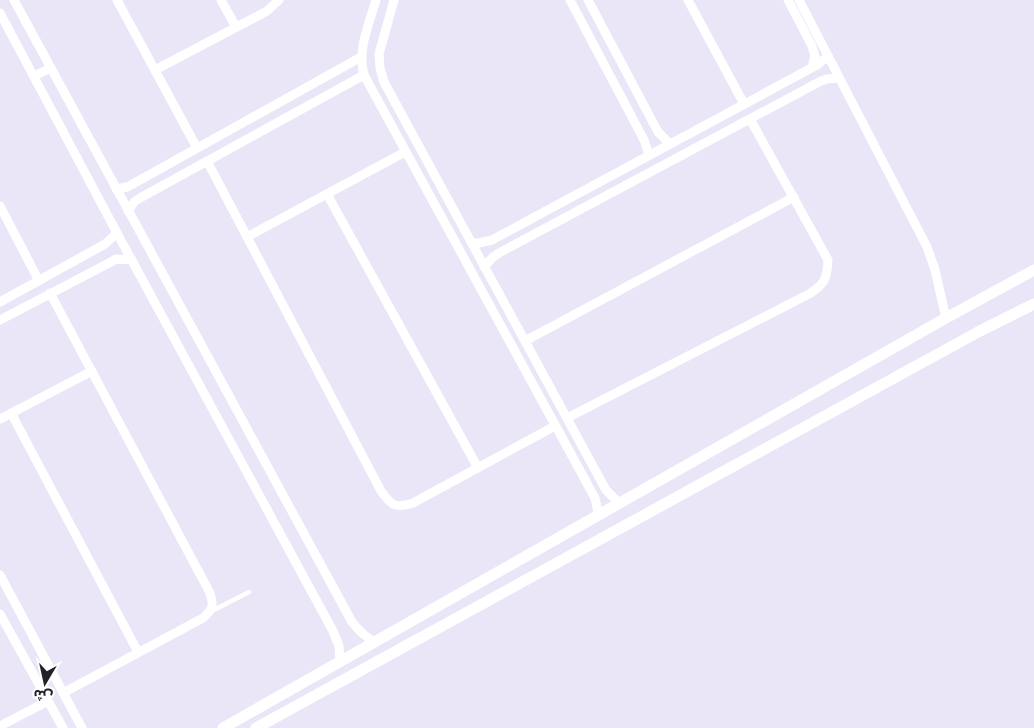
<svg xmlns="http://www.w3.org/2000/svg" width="1034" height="728" font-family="'Source Sans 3','Noto Sans Arabic',sans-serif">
<rect width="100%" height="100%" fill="#eae6f8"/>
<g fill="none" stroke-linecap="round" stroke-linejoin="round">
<path stroke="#fff" stroke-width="4.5" d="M212,611L249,592"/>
<g stroke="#fff" stroke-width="9">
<path d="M14,0L352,622C359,631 365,637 375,642"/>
<path d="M117,0L197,148"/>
<path d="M221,0L236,27"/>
<path d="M376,0C369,25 357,49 364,75L595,498L597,507L598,515"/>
<path d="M394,0L379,54L380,68L384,82L606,490L619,503"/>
<path d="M570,0L644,140L649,155"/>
<path d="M588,0L658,132L670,144"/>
<path d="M688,0L744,104"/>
<path d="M788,0L812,46L815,56L813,64L811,68"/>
<path d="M799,0L927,247L935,270L946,318"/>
<path d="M0,13L117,233L333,631L339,646L340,662"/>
<path d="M155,70L267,11L279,0"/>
<path d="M34,76L51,68"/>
<path d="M207,161L381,491C391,505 395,509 413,503L555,426"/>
<path d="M116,189L127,187L131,185L361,57"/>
<path d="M327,194L478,468"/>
<path d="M0,206L39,281"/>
<path d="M128,211L135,201L140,198L364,75"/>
<path d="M247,237L405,152"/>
<path d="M472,243H479L492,240L817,65L828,56"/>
<path d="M484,267L493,257L499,253L821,81L827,79L839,78"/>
<path d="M50,293L210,593C214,606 213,609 203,618L63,693"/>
<path d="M0,302L98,248L105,244L117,233"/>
<path d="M0,320L109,263L116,259L132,260"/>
<path d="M525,341L794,197"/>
<path d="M11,413L138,652"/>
<path d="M567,418L809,294C825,284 827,279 828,260L750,119"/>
<path d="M0,419L92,371"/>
<path d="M0,575L82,728"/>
<path d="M0,614L63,728"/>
<path d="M0,726L48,701"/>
</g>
<g stroke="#fff" stroke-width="11">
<path d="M223,728L946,318L1034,270"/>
<path d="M256,728L978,332L1034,304"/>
</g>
</g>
<g transform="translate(45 683) rotate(189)" stroke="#ffffff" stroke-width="4" paint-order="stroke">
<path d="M0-4L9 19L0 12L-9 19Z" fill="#242229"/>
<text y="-8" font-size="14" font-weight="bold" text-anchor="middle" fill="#242229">ش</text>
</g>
</svg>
